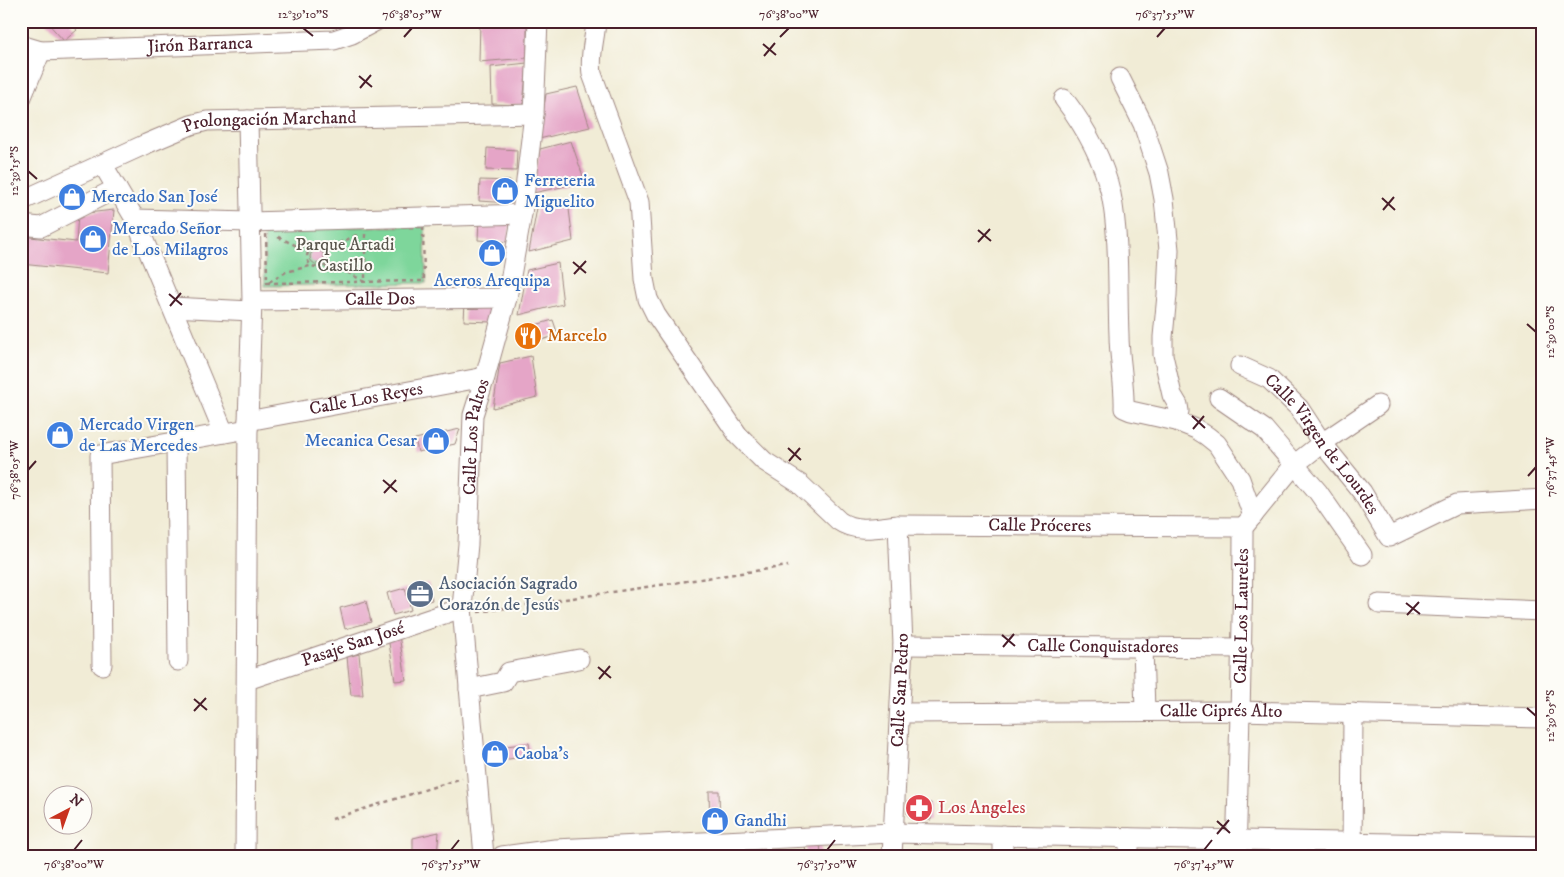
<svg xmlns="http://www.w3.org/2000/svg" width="1564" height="877" font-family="'IM FELL DW Pica',serif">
<rect width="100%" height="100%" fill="#fdfcf7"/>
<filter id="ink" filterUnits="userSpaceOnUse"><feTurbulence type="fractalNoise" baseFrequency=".02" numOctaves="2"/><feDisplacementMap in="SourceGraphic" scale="10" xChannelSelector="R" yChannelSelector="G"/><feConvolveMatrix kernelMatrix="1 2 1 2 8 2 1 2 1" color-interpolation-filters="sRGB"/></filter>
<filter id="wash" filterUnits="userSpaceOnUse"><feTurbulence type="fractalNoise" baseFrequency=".0096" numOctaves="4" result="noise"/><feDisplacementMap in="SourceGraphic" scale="20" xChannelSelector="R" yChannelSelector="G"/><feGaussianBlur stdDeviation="1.12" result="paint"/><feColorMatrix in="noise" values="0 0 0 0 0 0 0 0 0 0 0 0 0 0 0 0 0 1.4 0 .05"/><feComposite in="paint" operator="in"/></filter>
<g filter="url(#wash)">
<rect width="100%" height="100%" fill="#f1ecd6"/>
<path fill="#7ed69b" stroke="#647a63" d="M425,226L426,283L265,286L264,228Z"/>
<g id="blocks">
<g fill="#e5a5c7">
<path d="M46,21H69L77,30L64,41Z"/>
<path d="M480,21H527V58L479,62Z"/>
<path d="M527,63L523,105L492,104L491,67Z"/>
<path d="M577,87L590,127L539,139L546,94Z"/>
<path d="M571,141L585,182L533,193L540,149Z"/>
<path d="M487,148L517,150L516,171L486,170Z"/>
<path d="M480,180L511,181L510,203L479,201Z"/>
<path d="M568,201L573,241L529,252L537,208Z"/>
<path d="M114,210L108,273L21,264V236L76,242L78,214Z"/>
<path d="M479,219L510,220L509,242L478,240Z"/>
<path d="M482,246H505L501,260H482Z"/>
<circle cx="317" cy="257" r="7"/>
<path d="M558,263L563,304L519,315L527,270Z"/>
<path d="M465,302H488L494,309L491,322L464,321Z"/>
<path d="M553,320L558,335L525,345L521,329Z"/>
<path d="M531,356L537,397L493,408L500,363Z"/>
<path d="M460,429L455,444L418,452L415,439Z"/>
<path d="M428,583L432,600L412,605L408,587Z"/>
<path d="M405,588L411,610L393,615L387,593Z"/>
<path d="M366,601L371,622L345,629L340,608Z"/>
<path d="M399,635L406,680L395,681L388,637Z"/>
<path d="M359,654L363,695H351L347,657Z"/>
<path d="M529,743L531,756L494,761L492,748Z"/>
<path d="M709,791H719L720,827H710Z"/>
<path d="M907,801L931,803V820H912L907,814Z"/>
<path d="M439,832L437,856H413V838Z"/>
<path d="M820,841L821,856H806L805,842Z"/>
<path d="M727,847V856H702L701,849Z"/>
</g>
</g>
</g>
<g filter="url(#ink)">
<use href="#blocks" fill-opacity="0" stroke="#9e8680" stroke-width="1"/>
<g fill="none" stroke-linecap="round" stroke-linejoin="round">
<g stroke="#9e8680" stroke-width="21">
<g id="minor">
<path id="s1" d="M596,21C595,40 589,54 592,74L639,202L644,279L648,299L656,315L738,435L764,461L800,484L839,521C856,533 879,527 898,525L1243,527"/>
<path id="s2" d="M21,45L41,51L334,40L352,34L376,21"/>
<path d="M1120,78L1143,124L1159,173L1164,199L1169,250L1167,295L1163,337V355L1172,395L1178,405L1179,411L1176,421"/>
<path d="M21,99L41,51"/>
<path d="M1064,99C1086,128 1103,159 1111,194C1120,239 1117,290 1119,335C1119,359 1125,384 1124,408L1131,411L1176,421L1196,429L1207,436L1217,444L1240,479L1253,516"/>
<path d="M103,165L135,219L224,433"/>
<path id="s3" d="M21,201L146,144L191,125L207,121L534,114"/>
<path d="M135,219L250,222L522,214"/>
<path d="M21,225L41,227L117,188"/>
<path id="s4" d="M252,301L507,298"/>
<path d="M172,307L251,311"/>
<path id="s5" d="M1240,366L1269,379L1299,408L1322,443L1362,492L1389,537L1457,504L1543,499"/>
<path d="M1219,398L1264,429L1318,492L1362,555"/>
<path id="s6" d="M248,421L485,377"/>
<path d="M176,442L178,661"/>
<path d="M1246,524L1294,465L1322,443L1378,405"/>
<path d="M1379,604L1543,611"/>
<path id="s7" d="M903,645L1243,648"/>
<path d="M1143,647L1145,711"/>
<path d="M102,665L100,455L248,429"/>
<path id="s8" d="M247,680L462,608"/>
<path d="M469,689L503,682L509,672L579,659"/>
<path id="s9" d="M900,713L1239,711L1543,718"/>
<path d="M245,856L248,421L252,301L248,120"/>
<path id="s10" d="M484,856L462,608L468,544L473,415L485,377L507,298L522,214L534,114L538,21"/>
<path d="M502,856L555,849L892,833L1543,846"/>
<path id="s11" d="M892,856L903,645L898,525"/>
<path d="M1003,856V835"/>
<path d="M1129,856V838"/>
<path id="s12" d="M1236,856C1239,746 1243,636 1243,527"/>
<path d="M1352,856L1353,713"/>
</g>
</g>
<g stroke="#9e8680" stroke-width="2.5" stroke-dasharray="4 4" stroke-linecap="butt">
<path d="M423,227L424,281L267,283L266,229Z"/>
<path d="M365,234V282"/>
<path d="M278,237L295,245L312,248"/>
<circle cx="317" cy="257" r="10"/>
<path d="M323,247L337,244L357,235"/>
<path d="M324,266L347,272L365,282"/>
<path d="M269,282L286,272L310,266"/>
<path d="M478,612L788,566"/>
<path d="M332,819L462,778"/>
</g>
<use href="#minor" stroke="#fff" stroke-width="19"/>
</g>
</g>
<path fill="none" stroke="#4a1f2b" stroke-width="2" d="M303,28L313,36M404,37L412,28M780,37L789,28M1157,37L1165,28M763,44L776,55M764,56L775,43M359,76L372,87M360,88L371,75M28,171L37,179M1382,198L1395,210M1383,210L1394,197M978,230L991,241M978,242L990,229M573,262L586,273M574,274L586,261M169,294L182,305M170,306L181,293M1527,324L1536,332M1192,416L1205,428M1193,429L1204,416M788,448L801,460M789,461L800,448M28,470L36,461M1528,476L1536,467M383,480L397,492M384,493L396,480M1406,603L1420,614M1407,615L1419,602M1002,635L1015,646M1003,647L1014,634M598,667L611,678M599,679L610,666M194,699L207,710M1527,708L1536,716M194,711L206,698M1217,821L1230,833M1217,834L1229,820M74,850L82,840M451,850L459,840M827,850L835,840M1204,850L1212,840"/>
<defs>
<g id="shop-disc" transform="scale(1.4375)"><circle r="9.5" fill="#3f7fe0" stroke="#fdfcf7"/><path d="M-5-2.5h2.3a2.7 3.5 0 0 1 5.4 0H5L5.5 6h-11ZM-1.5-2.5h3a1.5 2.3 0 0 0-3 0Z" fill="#fff"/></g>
<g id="restaurant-disc" transform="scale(1.4375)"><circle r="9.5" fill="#e8710a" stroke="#fdfcf7"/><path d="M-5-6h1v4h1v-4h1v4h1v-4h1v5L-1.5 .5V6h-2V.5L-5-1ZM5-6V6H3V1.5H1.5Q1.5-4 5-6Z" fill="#fff"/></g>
<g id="office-disc" transform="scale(1.4375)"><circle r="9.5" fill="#5c6f8a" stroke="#fdfcf7"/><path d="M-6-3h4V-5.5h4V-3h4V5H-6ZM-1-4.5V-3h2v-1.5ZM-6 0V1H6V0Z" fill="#fff"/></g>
<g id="pharmacy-disc" transform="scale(1.4375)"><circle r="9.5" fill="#e0444e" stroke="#fdfcf7"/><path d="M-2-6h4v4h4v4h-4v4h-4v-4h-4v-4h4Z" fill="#fff"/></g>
</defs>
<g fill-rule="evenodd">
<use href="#shop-disc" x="505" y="191"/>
<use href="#shop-disc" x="72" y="197"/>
<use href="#shop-disc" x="93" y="239"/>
<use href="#shop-disc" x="492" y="253"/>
<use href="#restaurant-disc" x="528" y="336"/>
<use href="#shop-disc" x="60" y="435"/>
<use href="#shop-disc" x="436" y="441"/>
<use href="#office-disc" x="420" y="594"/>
<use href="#shop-disc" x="495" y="754"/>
<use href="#pharmacy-disc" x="919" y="808"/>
<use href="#shop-disc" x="715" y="821"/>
</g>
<g text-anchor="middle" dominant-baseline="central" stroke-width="4" stroke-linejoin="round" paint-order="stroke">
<g font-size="18" fill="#4a1f2b" stroke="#fdfcf7">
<text stroke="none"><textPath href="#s2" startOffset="180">Jirón Barranca</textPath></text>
<text stroke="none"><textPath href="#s3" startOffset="265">Prolongación Marchand</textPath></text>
<text stroke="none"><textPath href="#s4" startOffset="128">Calle Dos</textPath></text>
<text stroke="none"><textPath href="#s6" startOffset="120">Calle Los Reyes</textPath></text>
<text stroke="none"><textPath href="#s10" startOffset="421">Calle Los Paltos</textPath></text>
<text stroke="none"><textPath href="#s5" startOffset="116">Calle Virgen de Lourdes</textPath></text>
<text stroke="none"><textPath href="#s1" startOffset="786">Calle Próceres</textPath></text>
<text stroke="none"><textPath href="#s12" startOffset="240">Calle Los Laureles</textPath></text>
<text stroke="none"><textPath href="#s8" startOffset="112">Pasaje San José</textPath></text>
<text stroke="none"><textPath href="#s7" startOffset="200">Calle Conquistadores</textPath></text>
<text stroke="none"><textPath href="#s11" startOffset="166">Calle San Pedro</textPath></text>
<text stroke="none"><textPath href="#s9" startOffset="321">Calle Ciprés Alto</textPath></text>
</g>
<g font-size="18" fill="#366cbe" stroke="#fdfcf7" text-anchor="start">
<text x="524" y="181">Ferreteria<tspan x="524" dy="21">Miguelito</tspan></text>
<text x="91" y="197">Mercado San José</text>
<text x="112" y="229">Mercado Señor<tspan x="112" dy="21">de Los Milagros</tspan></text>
<text x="492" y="281" text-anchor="middle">Aceros Arequipa</text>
<text x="79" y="425">Mercado Virgen<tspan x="79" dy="21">de Las Mercedes</tspan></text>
<text x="417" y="441" text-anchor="end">Mecanica Cesar</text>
<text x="514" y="754">Caoba's</text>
<text x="734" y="821">Gandhi</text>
</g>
<g font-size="18" fill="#5a564d" stroke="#fdfcf7">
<text x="345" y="245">Parque Artadi<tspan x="345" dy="21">Castillo</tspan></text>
</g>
<g font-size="18" fill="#c56008" stroke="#fdfcf7" text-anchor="start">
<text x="547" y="336">Marcelo</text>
</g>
<g font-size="18" fill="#4e5e75" stroke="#fdfcf7" text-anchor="start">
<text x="439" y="584">Asociación Sagrado<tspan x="439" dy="21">Corazón de Jesús</tspan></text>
</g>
<g font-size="18" fill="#be3a42" stroke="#fdfcf7" text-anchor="start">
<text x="938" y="808">Los Angeles</text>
</g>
</g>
<rect width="1564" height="877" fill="none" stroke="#fdfcf7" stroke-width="55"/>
<g transform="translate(68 810) rotate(41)"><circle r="24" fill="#fdfcf7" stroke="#b5a4a5"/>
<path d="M0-4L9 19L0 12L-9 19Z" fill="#c8321e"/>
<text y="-8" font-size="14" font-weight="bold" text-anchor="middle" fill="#4a1f2b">N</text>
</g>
<rect x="28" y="28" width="1508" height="822" fill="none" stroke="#4a1f2b" stroke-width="2"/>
<g font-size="12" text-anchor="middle" fill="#4a1f2b">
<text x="303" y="18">12°39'10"S</text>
<text x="412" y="18">76°38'05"W</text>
<text x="789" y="18">76°38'00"W</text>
<text x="1165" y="18">76°37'55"W</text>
<text transform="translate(14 171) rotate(-90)" y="4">12°39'15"S</text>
<text transform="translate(1550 332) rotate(-90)" y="4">12°39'00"S</text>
<text transform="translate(1550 467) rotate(-90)" y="4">76°37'45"W</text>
<text transform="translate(14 470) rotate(-90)" y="4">76°38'05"W</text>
<text transform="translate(1550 716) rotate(-90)" y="4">12°39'05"S</text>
<text x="74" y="868">76°38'00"W</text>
<text x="451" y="868">76°37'55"W</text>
<text x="827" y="868">76°37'50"W</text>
<text x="1204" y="868">76°37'45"W</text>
</g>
</svg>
